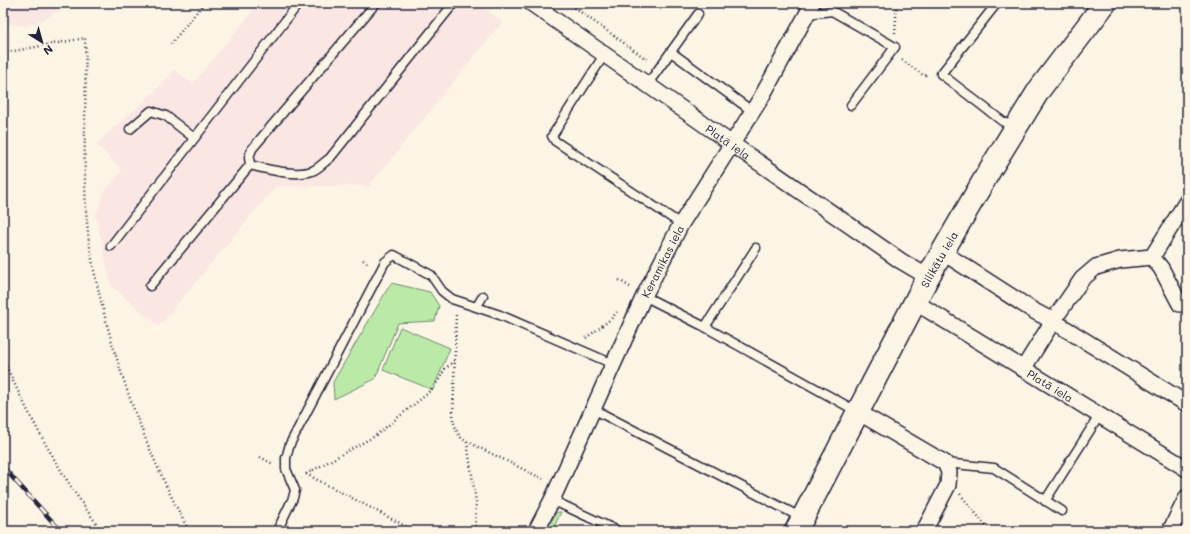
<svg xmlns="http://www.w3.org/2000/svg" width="1190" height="534" font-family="Mali,sans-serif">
<rect width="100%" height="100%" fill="#fcf5e5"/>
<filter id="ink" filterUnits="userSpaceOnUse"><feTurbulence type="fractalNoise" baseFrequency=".025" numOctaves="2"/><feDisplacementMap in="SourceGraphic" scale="8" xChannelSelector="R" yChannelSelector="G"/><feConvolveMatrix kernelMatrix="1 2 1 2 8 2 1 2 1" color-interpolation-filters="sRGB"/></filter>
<g filter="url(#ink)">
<g fill="#fae6e3">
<path d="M3,3H72L39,22L26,26L3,23Z"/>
<path d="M259,3H478L502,22L369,186H276L159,326L111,286L96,215L104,192L122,171L96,144L153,93L175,70L193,84Z"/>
</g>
<g fill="#bbeaa8" stroke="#6e8672">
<path d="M391,283L430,292L439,306L435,321L398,323L375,379L334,399L333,382Z"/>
<path d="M400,327L450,348L433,390L383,370Z"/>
<path d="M558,512H561L552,531H546L555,514Z"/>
</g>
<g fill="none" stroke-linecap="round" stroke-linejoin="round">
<g stroke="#22223b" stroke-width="11">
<g id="lane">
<path d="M997,3L941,74L1002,121L1015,128"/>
<path d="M807,14L832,11L895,47L851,105"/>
<path d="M671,52L752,111"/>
<path d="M604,55L552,136L555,141L681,224"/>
<path d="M647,85L698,14"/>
<path d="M130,129L151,111L166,116L194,138"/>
<path d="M250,165L249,157L252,149L376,3"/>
<path d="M111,246L299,3"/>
<path d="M150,286L250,165C266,169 296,177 312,171C318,169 324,162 330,158L454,3"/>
<path d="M644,296L705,327L858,412"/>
<path d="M477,306L483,296"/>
<path d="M705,327L756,248"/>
<path d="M593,409L802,518"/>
<path d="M945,463L994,468L1062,511"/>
<path d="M552,500L618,531"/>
<path d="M1045,501L1099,416"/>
<path d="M277,531L293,498L295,490L286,469V458L290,444L385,262L394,255L431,275L442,291L452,299L500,315L613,364"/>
</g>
</g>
<g stroke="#22223b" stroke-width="18">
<g id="street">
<path id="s1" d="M531,3L732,144L901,261L928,277"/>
<path d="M942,252L1034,311L1053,321L1187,404"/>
<path id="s2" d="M915,302L1187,469"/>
<path d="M1180,304L1161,268L1152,257L1187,201"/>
<path d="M1023,369L1053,321L1082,279L1096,267L1120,260L1152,257"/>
<path d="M858,412L945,463L949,472L948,485L924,531"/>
<path id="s3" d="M536,531L552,500L644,296L681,224L761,98L807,14L812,3"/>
<path d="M1170,531L1187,497"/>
</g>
</g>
<g stroke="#22223b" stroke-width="25">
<g id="secondary">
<path id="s4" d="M796,531L928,277L991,168L1039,90L1105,3"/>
</g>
</g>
<g stroke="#22223b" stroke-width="2.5" stroke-dasharray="1 3" stroke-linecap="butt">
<path d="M568,3L649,61"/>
<path d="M895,33L897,3"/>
<path d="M171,44L204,3"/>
<path d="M3,53L85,38C87,100 82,161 87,223C90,255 97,286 105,317C125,393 152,462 189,531"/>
<path d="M902,60L923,75H928"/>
<path d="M363,260L369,264"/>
<path d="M619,280L630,287"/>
<path d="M456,315L453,420L457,432L462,439L543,479"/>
<path d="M586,338L611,319L617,312"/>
<path d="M3,359C30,419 62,478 102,531"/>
<path d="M467,442L476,502L475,531"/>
<path d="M260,457L273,464"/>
<path d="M306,474L375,436L427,394L439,380L445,369L456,359"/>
<path d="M306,474L415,531"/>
<path d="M960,494L990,531"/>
</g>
<use href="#lane" stroke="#fcf5e5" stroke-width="8"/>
<use href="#street" stroke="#fcf5e5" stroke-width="15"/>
<use href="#secondary" stroke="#fcf5e5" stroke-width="22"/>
<g stroke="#22223b" stroke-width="4.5">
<path id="rail" d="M3,467L61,531"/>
</g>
<use href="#rail" stroke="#fcf5e5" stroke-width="3" stroke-dasharray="9" stroke-linecap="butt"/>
</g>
</g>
<g text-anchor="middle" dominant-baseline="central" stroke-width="3" stroke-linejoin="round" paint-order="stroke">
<g font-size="11" fill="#22223b" stroke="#fcf5e5">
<text stroke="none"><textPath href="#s1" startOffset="241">Platā iela</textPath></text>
<text stroke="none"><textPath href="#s4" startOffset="307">Silikātu iela</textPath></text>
<text stroke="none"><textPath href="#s3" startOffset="298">Keramikas iela</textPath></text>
<text stroke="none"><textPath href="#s2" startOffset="159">Platā iela</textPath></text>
</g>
</g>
<rect width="1190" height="534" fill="none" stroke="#fcf5e5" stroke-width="16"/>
<rect x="8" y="8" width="1174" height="518" fill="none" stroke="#22223b" stroke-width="1.5" filter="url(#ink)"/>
<g transform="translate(42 42) rotate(143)" stroke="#fcf5e5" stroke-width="3" paint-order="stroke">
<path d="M0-3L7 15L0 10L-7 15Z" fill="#22223b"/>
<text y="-6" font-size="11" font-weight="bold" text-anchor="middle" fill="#22223b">N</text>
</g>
</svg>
